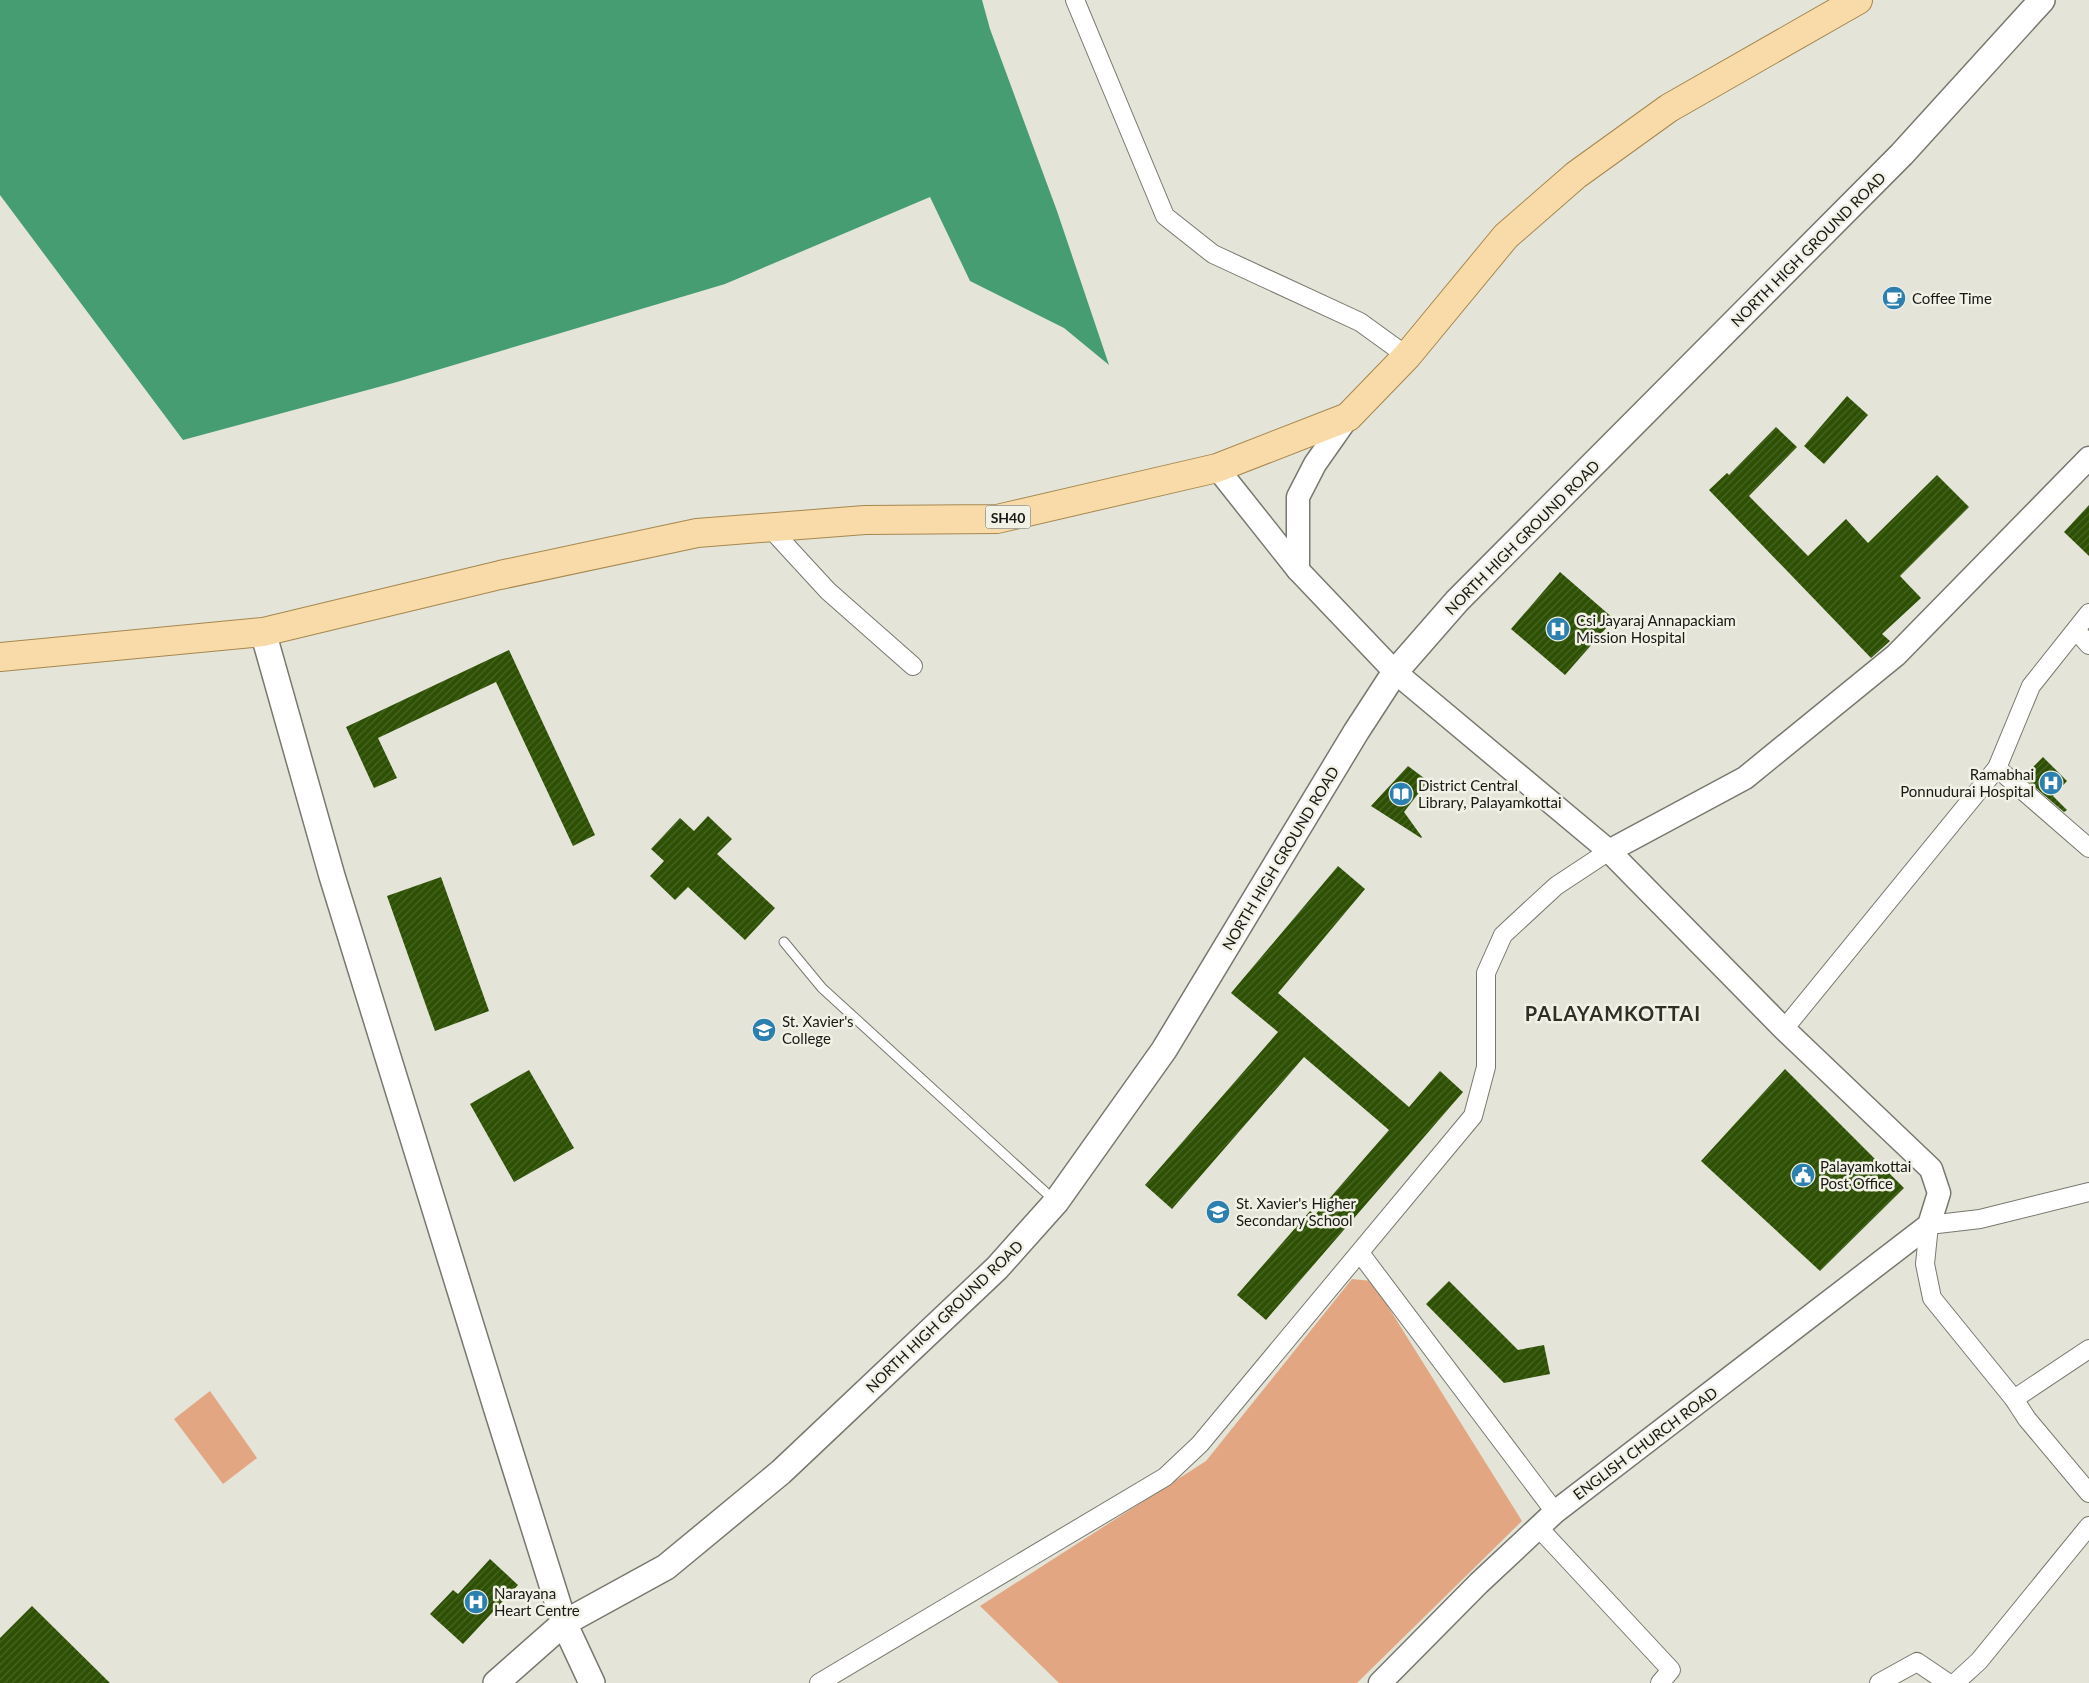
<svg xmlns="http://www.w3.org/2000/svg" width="2089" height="1683" font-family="Lato,sans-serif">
<defs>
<pattern id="building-hatch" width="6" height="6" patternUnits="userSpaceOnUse" patternTransform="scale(1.25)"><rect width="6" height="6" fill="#2d5003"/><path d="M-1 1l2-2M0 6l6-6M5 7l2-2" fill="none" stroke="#496527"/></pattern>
</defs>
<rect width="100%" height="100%" fill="#e4e4d9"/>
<g fill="#e2a782">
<path d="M1352,1279L1372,1281L1522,1521L1357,1683H1059L980,1606L1206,1461Z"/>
<path d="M210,1391L257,1458L223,1484L174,1419Z"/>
</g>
<path fill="#479d72" d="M0,0H982L990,29L1057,211L1109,365L1064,328L970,281L930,197L725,284L397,382L183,440L0,195Z"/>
<g fill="url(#building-hatch)">
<path d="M1847,396L1868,415L1824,464L1804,446Z"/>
<path d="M1776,427L1797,447L1749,496L1808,556L1846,519L1868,543L1937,475L1969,507L1900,576L1921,598L1882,634L1890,641L1871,658L1709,490L1727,473L1729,475Z"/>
<path d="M2089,505V556L2064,532Z"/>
<path d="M1560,572L1614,619L1565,675L1511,629Z"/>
<path d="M509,650L595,835L573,846L496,682L378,738L397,778L374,788L346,727Z"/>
<path d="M2043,757L2067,781L2053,796L2067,810L2064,812L2023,777Z"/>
<path d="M1408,766L1428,781L1404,812L1422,837L1421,838L1371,806Z"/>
<path d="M708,816L732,839L717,854L775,908L745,940L688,887L675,900L650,876L664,861L651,849L680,818L694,831Z"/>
<path d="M1338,866L1365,889L1278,993L1409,1107L1440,1071L1463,1092L1266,1320L1237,1295L1310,1211L1315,1215L1389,1130L1304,1057L1172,1209L1145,1185L1278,1032L1231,993Z"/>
<path d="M441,877L489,1011L435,1031L387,896Z"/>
<path d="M1785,1069L1904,1188L1820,1271L1701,1161Z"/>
<path d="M529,1070L574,1148L514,1182L470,1104Z"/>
<path d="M1449,1281L1518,1350L1544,1345L1550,1374L1504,1383L1426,1304Z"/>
<path d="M490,1559L518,1585L463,1644L430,1614L453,1590L458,1594Z"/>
<path d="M32,1606L110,1683H0V1638Z"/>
</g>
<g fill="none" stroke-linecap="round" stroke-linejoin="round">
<g stroke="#78786e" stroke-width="11">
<path id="service" d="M784,942L822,988L1054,1200"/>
</g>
<g stroke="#78786e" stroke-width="20">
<g id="minor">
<path d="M1075,0L1165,216L1213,254L1360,322L1407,356"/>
<path d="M770,528L828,591L913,666"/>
<path d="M2076,630L2089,645"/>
<path d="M1997,768L2089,848"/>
<path d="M1784,1029L1997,768L2031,686L2089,613"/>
<path d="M2089,1192L1980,1219L1929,1225L1925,1264L1932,1298L2014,1399L2027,1419L2089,1493"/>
<path d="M1360,1253L1555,1512"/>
<path d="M2014,1399L2089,1349"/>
<path d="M1538,1527L1671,1670L1660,1683"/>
<path d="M819,1683L1165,1477L1200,1444L1473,1116L1486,1067V973L1503,935L1556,886L1609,851"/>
<path d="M1879,1683L1917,1662L1948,1683"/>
<path d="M1955,1683L1979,1661L2089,1526"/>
</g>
</g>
<g stroke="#78786e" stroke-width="25">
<g id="tertiary">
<path d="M1217,468L1298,570L1395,672L1609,851L1784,1029L1931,1169L1939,1193L1929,1225L1555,1512L1479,1583L1380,1683"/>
<path d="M1298,570V497L1315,464L1348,417"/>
<path d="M1609,851L1745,778L1896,655L2089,458"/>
</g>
</g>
<g stroke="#78786e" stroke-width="28">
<g id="secondary">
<path d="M263,632L332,876L498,1413L564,1623L592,1683"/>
<path d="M496,1683L564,1623L666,1567L781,1472L997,1268L1056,1202L1164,1050L1356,732L1395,672L1457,601L1902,154L2042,0"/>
</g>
</g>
<g stroke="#a6874e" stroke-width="30">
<path id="primary" d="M0,657L263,632L500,575L697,533L865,520L997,519L1217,468L1348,417L1407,356L1506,236L1576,175L1669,108L1858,0"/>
</g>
<use href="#service" stroke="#fff" stroke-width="9"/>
<use href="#minor" stroke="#fff" stroke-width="18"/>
<use href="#tertiary" stroke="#fff" stroke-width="22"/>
<use href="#secondary" stroke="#fff" stroke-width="25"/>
<use href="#primary" stroke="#f8dba8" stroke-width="28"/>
</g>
<defs>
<g id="cafe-disc" transform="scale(1.25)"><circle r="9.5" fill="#2c80b0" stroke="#f1f1e6"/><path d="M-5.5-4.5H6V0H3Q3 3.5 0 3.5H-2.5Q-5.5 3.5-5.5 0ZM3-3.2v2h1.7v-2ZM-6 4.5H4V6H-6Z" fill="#fff"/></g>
<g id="hospital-disc" transform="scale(1.25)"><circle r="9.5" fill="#2c80b0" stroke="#f1f1e6"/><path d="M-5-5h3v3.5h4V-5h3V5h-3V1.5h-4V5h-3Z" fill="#fff"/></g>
<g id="library-disc" transform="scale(1.25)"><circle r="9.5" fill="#2c80b0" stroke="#f1f1e6"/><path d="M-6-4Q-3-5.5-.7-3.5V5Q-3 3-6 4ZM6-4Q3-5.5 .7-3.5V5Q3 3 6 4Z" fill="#fff"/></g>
<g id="university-disc" transform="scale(1.25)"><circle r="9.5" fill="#2c80b0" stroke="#f1f1e6"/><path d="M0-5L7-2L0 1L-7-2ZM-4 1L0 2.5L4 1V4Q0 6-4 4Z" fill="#fff"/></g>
<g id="civic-disc" transform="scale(1.25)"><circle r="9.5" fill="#2c80b0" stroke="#f1f1e6"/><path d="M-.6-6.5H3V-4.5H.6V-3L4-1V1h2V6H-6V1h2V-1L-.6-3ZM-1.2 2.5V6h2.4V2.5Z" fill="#fff"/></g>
<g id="school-disc" transform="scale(1.25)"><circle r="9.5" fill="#2c80b0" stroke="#f1f1e6"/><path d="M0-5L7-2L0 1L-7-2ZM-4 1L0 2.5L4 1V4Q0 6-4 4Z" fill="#fff"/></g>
</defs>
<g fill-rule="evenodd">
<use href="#cafe-disc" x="1894" y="298"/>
<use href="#hospital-disc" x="1558" y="629"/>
<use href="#hospital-disc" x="2051" y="783"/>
<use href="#library-disc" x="1401" y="794"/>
<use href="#university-disc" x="764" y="1030"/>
<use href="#civic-disc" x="1803" y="1175"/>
<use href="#school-disc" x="1218" y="1212"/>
<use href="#hospital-disc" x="476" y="1602"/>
</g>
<g text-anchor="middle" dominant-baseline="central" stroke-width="5" stroke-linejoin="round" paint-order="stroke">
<rect fill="#f1f1e6" stroke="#595953" stroke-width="1" x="985.5" y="505.5" width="45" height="23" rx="4"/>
<g font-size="14" font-weight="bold" fill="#181814">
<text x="1008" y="517">SH40</text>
</g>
<g font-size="15" fill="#181814" stroke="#f1f1e6">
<text transform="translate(1808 249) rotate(-45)">NORTH HIGH GROUND ROAD</text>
<text transform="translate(1522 537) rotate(-45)">NORTH HIGH GROUND ROAD</text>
<text transform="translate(1280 858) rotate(-59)">NORTH HIGH GROUND ROAD</text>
<text transform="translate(944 1316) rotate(-44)">NORTH HIGH GROUND ROAD</text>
<text transform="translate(1645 1443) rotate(-37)">ENGLISH CHURCH ROAD</text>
</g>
<g font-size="15" fill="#181814" stroke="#f1f1e6" text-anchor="start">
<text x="1912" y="298">Coffee Time</text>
<text x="1576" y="620">Csi Jayaraj Annapackiam<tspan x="1576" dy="17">Mission Hospital</tspan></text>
<text x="2034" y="774" text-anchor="end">Ramabhai<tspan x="2034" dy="17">Ponnudurai Hospital</tspan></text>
<text x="1418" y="785">District Central<tspan x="1418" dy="17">Library, Palayamkottai</tspan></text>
<text x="782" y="1021">St. Xavier's<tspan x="782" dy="17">College</tspan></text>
<text x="1820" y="1166">Palayamkottai<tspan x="1820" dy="17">Post Office</tspan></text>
<text x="1236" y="1203">St. Xavier's Higher<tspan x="1236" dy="17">Secondary School</tspan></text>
<text x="494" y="1593">Narayana<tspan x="494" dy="17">Heart Centre</tspan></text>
</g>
<g font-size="20" font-weight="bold" letter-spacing="1" fill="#2f2f26" stroke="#f1f1e6">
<text x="1613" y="1013">PALAYAMKOTTAI</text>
</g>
</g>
</svg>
